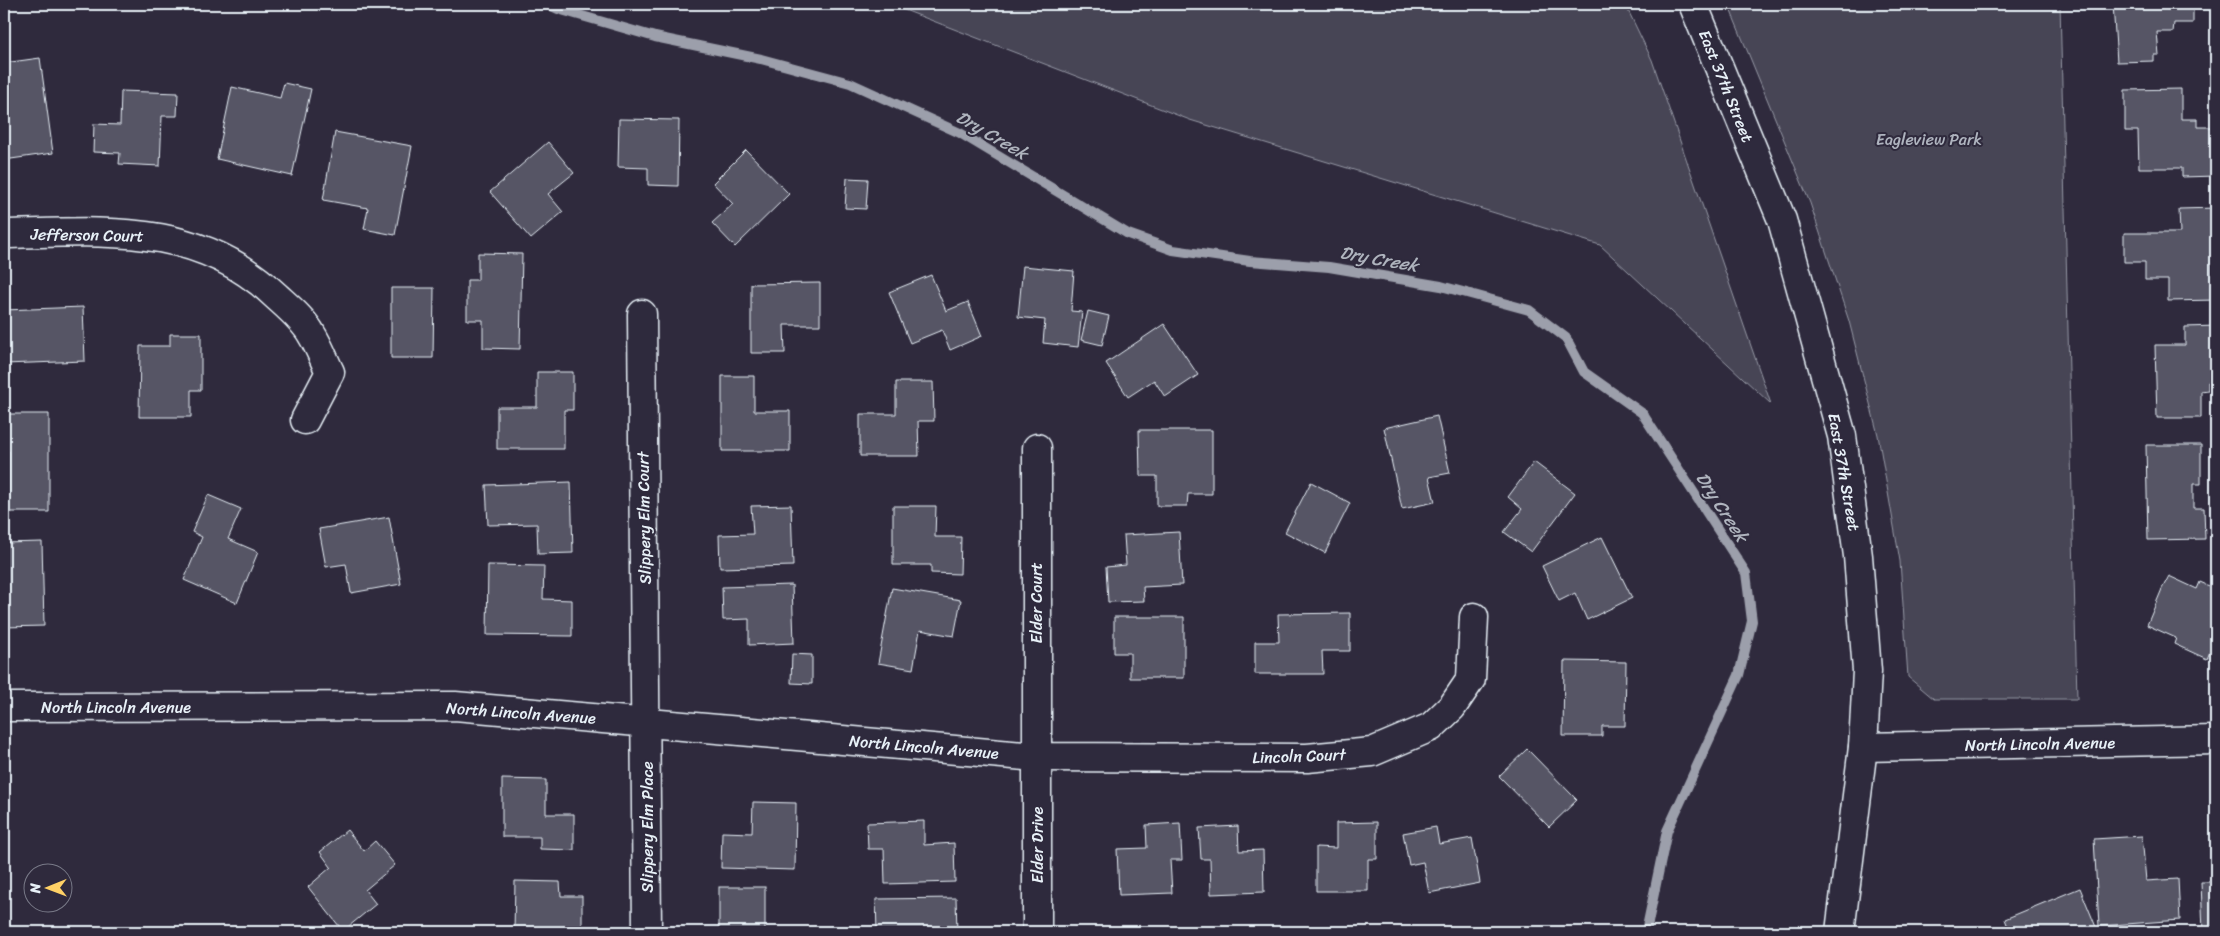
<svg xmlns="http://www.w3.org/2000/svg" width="2220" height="936" font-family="Sriracha,sans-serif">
<rect width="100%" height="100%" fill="#2f2a3d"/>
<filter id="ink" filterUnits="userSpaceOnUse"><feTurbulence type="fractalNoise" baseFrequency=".02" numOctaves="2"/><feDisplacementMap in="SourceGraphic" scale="10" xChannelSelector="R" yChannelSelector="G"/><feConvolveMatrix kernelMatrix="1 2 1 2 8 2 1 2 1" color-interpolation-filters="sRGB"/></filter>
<g filter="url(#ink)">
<g fill="#464455" stroke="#979aa6">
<path d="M889,4H1625L1652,60L1771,404L1600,245L1190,120Z"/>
<path d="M1728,4H2060L2077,699H1934L1908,677L1900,561L1878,435L1849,321L1810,203Z"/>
</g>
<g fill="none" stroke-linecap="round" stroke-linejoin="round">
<path stroke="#9c9fab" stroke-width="10" d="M547,4L558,9L655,37L761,59L850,83L960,133L1128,234L1173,250L1250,261L1329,267L1441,286L1529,310L1566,338L1584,372L1642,413L1746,573L1752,621L1739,675L1667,831L1646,932"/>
</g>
<g fill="#575565" stroke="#e8f1f8">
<path d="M2113,4H2193V23H2174L2173,32H2157L2159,55H2154V61L2117,62Z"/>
<path d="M40,58L53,153L4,160V129L8,128L4,95V63Z"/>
<path d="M284,83L311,89L292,176L217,159L232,87L280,98Z"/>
<path d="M2181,89V119H2197V127H2216V176L2182,177V168H2139L2138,131H2125V90Z"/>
<path d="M121,91L178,93L177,116H162L160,166L119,164L120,153L93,152L94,124L120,125Z"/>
<path d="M619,119L679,120L678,186L648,185V168L618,167Z"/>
<path d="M335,132L412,146L395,235L364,229L368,208L323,200Z"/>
<path d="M548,142L574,173L548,194L563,212L531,239L490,192Z"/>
<path d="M746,150L789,194L735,247L712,223L733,204L713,183Z"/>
<path d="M847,178L868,179L866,209L845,208Z"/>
<path d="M2216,208V257H2212V275H2216V300L2168,301V280H2145V262H2124V233H2180L2179,209Z"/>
<path d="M478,253L522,254L520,349L483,348V320H467V280H478Z"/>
<path d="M1023,266L1074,271L1071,311L1082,312L1078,347L1043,343L1045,320L1018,317Z"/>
<path d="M931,275L946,311L968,302L982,336L950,350L942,330L910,343L889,292Z"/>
<path d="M820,283V325H784L785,353H751V284Z"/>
<path d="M391,288H434L433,358H391Z"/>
<path d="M83,307L85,361L4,364V310Z"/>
<path d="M1088,311L1109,316L1102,345L1081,340Z"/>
<path d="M1164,324L1198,375L1165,397L1154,380L1128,397L1106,363Z"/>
<path d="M2216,326V381L2208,382V390L2201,391V418H2157L2155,345H2185V327Z"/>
<path d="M170,334H201V390H191V417H139L140,346H170Z"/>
<path d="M537,372H573V410H564V449H497V407H537Z"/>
<path d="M722,376H754V411H790V451H722Z"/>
<path d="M896,382H933L934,421H918L919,456H860V414H896Z"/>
<path d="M4,414H49V512H9V451L4,450Z"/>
<path d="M1437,416L1450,473L1429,477L1435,502L1402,509L1384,428Z"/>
<path d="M1139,430H1212V494H1188L1187,506H1157V476H1140Z"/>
<path d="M2146,445H2201V484H2193V508H2204L2205,539L2148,540Z"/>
<path d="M1534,462L1575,493L1531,552L1504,532L1522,509L1508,497Z"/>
<path d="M571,482L573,553L538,554L537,524L488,525L486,485Z"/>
<path d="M1311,482L1350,503L1325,553L1285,532Z"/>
<path d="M208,495L241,509L228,539L258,552L237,603L184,580L202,537L192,532Z"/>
<path d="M791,505L793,566L720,568L719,535L753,534L751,506Z"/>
<path d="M893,506H936L935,537H961L960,574L931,573V565H893Z"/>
<path d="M389,517L401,584L351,593L346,564L326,567L319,529Z"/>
<path d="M1179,532L1182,585L1143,587L1144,601L1108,602L1106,567L1126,565L1124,535Z"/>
<path d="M1602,537L1632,598L1587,620L1575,593L1559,601L1542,566Z"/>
<path d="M42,542L44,626L4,627V543Z"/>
<path d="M488,565L544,566L543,599L572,600V636L487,635Z"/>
<path d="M2169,576L2197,589L2200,582L2216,589V637L2207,659L2174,644L2176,638L2147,625L2162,589Z"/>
<path d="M792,585L794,643L749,645V619L723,620L722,587Z"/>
<path d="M892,588L961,600L954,636L920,630L913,669L878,663Z"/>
<path d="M1350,613V651H1322L1323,674H1255V642H1279L1278,614Z"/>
<path d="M1114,617H1184V678H1130V653H1114Z"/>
<path d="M792,654L812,655V684L791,683Z"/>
<path d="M1564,661L1626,662L1625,726H1602V736H1563Z"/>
<path d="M1527,749L1577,800L1549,827L1499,776Z"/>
<path d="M502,779L546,780V814H574V850L540,849V837H502Z"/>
<path d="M753,802L796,803L795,870L721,868L722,832L752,833Z"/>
<path d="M924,821V845L954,843L955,882L885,884L884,849H868L867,823Z"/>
<path d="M1377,822V859H1368V891H1316V847L1336,848V823Z"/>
<path d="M1180,823L1182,860H1170L1172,893L1119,895L1117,849L1147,848L1146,825Z"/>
<path d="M1238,826L1239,851L1263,850L1264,892L1211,894L1210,859H1201L1199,828Z"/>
<path d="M1436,827L1439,844L1472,838L1480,883L1429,893L1423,862L1409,865L1403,833Z"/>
<path d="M347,830L364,851L375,841L395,865L365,890L376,904L343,931L308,887L331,867L320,852Z"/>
<path d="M2142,836L2146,881L2178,879L2180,920L2099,926L2094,839Z"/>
<path d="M2212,846H2216V932H2203L2201,882H2213Z"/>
<path d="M515,881L560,882L561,896H582V932H514Z"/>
<rect x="719" y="887" width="46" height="45"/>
<path d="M2080,888L2098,932H2010L2005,919Z"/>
<path d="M956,898L957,932H877L876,899Z"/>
</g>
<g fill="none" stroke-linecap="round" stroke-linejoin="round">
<g stroke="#e8f1f8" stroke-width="31">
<g id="minor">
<path d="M4,234C104,232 197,221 276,296C288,307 304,320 312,335C319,346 324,360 330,372L305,420"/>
<path d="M642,314L647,932"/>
<path d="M1037,448V932"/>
<path d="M4,707L455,706L1036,757L1307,758L1372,752L1431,727L1452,707L1471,679L1474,617"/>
</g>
</g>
<g stroke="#e8f1f8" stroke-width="31">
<path id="tertiary" d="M1863,747L2216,740"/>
</g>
<g stroke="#e8f1f8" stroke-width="31">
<path id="secondary" d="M1693,4L1782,220L1842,436L1858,556L1867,671L1863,747L1840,932"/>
</g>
<use href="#minor" stroke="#2f2a3d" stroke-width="28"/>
<use href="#tertiary" stroke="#2f2a3d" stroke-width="28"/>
<use href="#secondary" stroke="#2f2a3d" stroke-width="28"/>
</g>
</g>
<g text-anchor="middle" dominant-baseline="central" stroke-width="4" stroke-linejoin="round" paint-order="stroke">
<g font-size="16" fill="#e8f1f8" stroke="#2f2a3d">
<text transform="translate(1726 86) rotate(68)">East 37th Street</text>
<text transform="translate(87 235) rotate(1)">Jefferson Court</text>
<text transform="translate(1844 472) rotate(80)">East 37th Street</text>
<text transform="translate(644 518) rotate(-91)">Slippery Elm Court</text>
<text transform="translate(1036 603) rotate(-90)">Elder Court</text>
<text x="116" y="707">North Lincoln Avenue</text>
<text transform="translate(521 713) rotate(4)">North Lincoln Avenue</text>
<text transform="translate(2040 744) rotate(-1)">North Lincoln Avenue</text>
<text transform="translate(924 747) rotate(5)">North Lincoln Avenue</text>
<text transform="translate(1299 756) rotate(-2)">Lincoln Court</text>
<text transform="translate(647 827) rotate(-90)">Slippery Elm Place</text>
<text transform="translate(1037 845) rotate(-90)">Elder Drive</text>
</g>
<g font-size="16" fill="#afb4bf" stroke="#2f2a3d">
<text x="1929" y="139">Eagleview Park</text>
</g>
<g font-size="18" font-style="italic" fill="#afb4be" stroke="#2f2a3d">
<text transform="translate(992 135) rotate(30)">Dry Creek</text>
<text transform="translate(1379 259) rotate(10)">Dry Creek</text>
<text transform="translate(1722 507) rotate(57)">Dry Creek</text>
</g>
</g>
<rect width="2220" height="936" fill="none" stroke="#2f2a3d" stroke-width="20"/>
<rect x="10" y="10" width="2200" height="916" fill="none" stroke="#e8f1f8" stroke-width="2" filter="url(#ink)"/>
<g transform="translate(48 888) rotate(269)"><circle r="24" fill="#2f2a3d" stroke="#797a88"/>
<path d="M0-4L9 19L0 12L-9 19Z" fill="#ffd166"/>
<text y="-8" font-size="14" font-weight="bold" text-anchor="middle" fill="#e8f1f8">N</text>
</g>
</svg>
